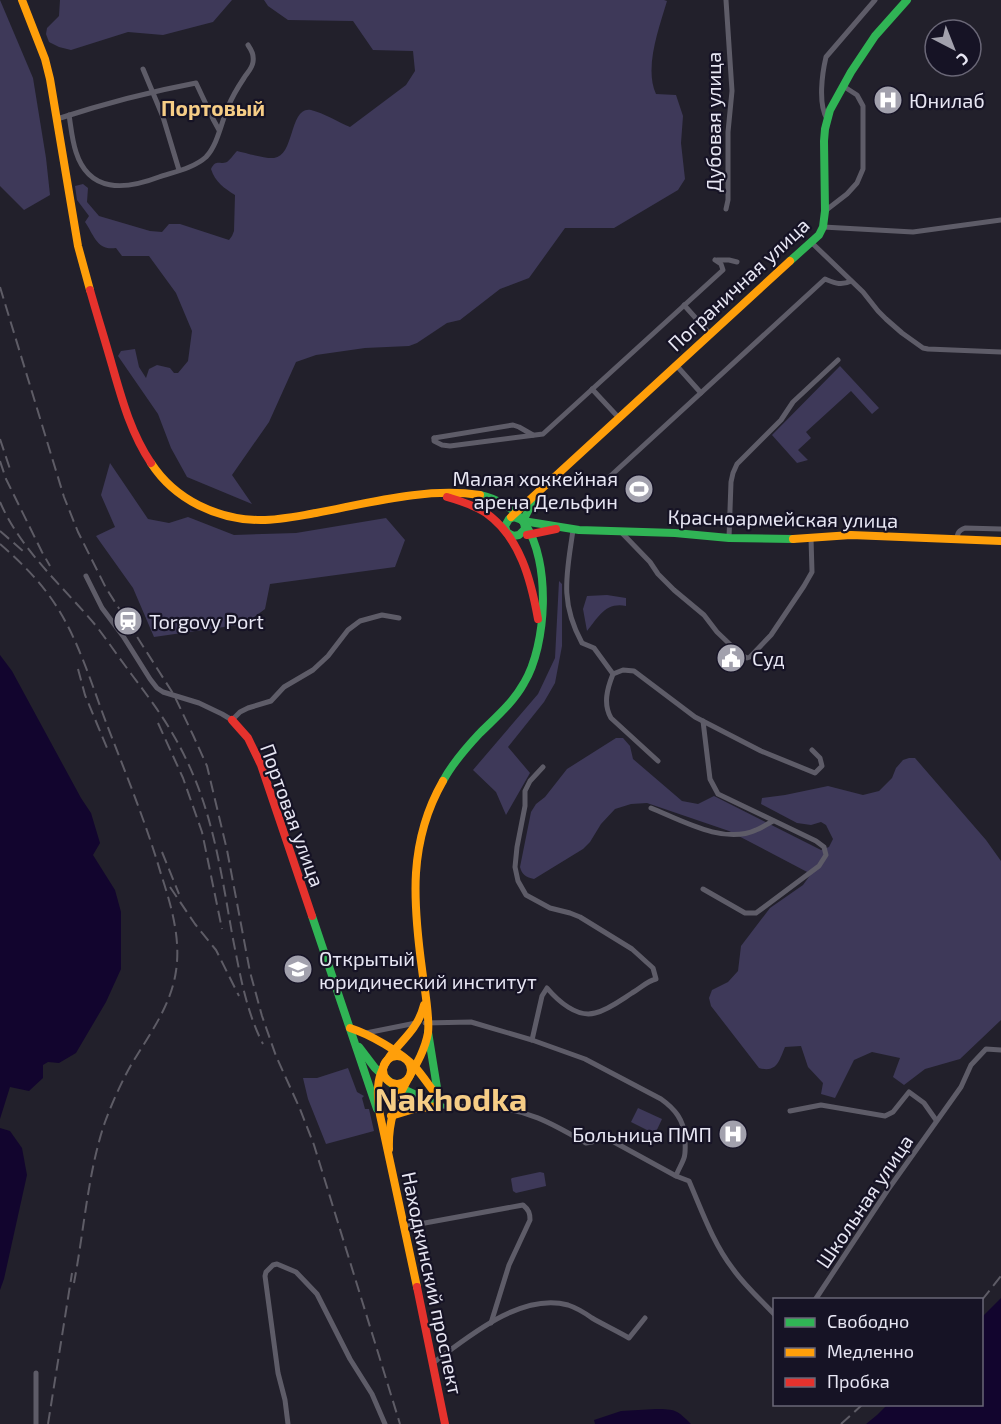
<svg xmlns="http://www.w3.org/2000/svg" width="1001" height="1424" font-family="'Exo 2',sans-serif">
<rect width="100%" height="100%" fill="#22202b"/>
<g fill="#3e3959">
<path d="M0,0L33,78L46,158L50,195L24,210L0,186Z"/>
<path d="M60,0H232L213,22L163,35L128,32L71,50L59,47L49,42L46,34L47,28L59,16Z"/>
<path d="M264,0H664L667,1C659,28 644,68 656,94L676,95L683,116L681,143L685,179L678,190L614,228H565L529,278L500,289L460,320L447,323L417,343L409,346L365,348L316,355L296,362L269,422L232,475L252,504L187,477L171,448L158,414L118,356L121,351L135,349L139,367L146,378L149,369L157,365L170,368L174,373H178L188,361L192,331L176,293L149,256H122L116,248C97,251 94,235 85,222L89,216L77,200L75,186L83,184L88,188L87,202L99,216L150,231L162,232L169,224H180L229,240L232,236L234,231L235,195C224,188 215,182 211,169C216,159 219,165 227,162C230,160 234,154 237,151C246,153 266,159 274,158C295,156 289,106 311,110C324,113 338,122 350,127L406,85L415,71L413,51L373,50L353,21L288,20L268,6Z"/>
<path d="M840,366L879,408L872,414L851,391L806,432L811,438L798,450L808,460L797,463L772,435Z"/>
<path d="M110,463L148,519L169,523L188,517L234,535L296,533L386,518L405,540L395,567L270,584L265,609L245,624L154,637L133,588L96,536L115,527L101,495Z"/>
<path d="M559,581L562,584V646L555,683L544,702L508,747L530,773L506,815L496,792L473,770L538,694L555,658Z"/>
<path d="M607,595L626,598V606C605,602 598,618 587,631L583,609L587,596Z"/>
<path d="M616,738H623L630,746L633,759L682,801L698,804L714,796L821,850L829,847L833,839L826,825L821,822L811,825L797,823L761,804L762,798L785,795L828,786L863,795L879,791L892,778L896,768L903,760L909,758H915L986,840L1001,861V1020L960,1059L925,1069L904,1085L893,1077L900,1058L872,1052L854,1060L835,1098L821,1094L823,1083L808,1067L801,1046L785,1047C779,1061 777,1073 759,1068L711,1006L709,998L712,990L728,982L738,971L741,946L770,908L803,885L811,874L729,831L647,803L631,804L615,809L601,824L590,842L583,849L534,879C526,877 522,875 520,867L531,812L536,804L545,797L567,769Z"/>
<path d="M348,1068L357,1092L364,1096L362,1098L365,1109H369L374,1131L326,1144L308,1099L303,1078H317Z"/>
<path d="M638,1108L662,1119L655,1134L631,1122Z"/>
<path d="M540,1172L544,1173L546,1186L516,1193L513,1191L511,1179L512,1178Z"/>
</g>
<g fill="#12052e">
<path d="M0,655L12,671L81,798L91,813L100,843L93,855L115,890L121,912V969L106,1002L76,1053L59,1063L48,1062L43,1065V1078L29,1091L10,1087L0,1119Z"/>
<path d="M0,1128L10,1131L22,1148L27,1175L4,1279L0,1290Z"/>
<path d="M1001,1298V1424H866L877,1415L887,1405L982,1404V1317Z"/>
<path d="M656,1409C675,1409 677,1410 691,1424H595L594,1420L621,1411Z"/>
</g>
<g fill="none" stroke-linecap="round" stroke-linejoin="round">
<g stroke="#5e5c68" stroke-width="5">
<path d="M726,0L732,91L728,132V200L726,209"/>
<path d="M143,69L163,117L179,170"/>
<path d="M69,115C71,127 72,140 76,152C89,193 125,190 159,177C174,172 194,168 206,157C218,144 221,123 228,107C232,97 238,87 244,78C247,73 252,69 253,62C254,55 252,51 248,45"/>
<path d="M57,119C103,104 148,92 196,83L213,119L219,130"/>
<path d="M827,119C818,104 822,74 826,57L875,0"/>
<path d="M825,211L847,194L857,183L863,169V106L857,95L843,86"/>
<path d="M823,227L913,232L1001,220"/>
<path d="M812,243L863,292L878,311L886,319L902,333L923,348L928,349L1001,352"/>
<path d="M717,260H729L737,262"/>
<path d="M684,305L710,334"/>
<path d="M676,365L701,393"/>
<path d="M592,389L619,418"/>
<path d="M434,438V441L442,445L450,446L543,434L723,270L721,264L715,260"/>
<path d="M434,438L513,425L519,427L533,435"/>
<path d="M605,481L825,279C835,283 841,286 851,281"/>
<path d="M573,530C567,573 559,601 582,643L594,648L613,674"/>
<path d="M621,532L650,562L658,574L674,590L704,615L717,632L739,653L747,658L750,657L771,635L804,586L812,572L811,538"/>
<path d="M729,538L731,482L733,473L737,464L781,420L793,402L838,360"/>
<path d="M957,540C957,533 959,530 965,528L1001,529"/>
<path d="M86,576L102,608L123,636L150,679L157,688L163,692L199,703L222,714L232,720L240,712L248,708L271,701L284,687L313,670L328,656L348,630L360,621L382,615L399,618"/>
<path d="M613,674L623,670L634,671L695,717L761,751L815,773L822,766L820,758L812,750"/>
<path d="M613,674C607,689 603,704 611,718L658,761"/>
<path d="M703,721L710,779L718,794L816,841L824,847L826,855L819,866L756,913H745L703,889"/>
<path d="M651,808C681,820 724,845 756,830C762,828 767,824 773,821"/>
<path d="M425,1023L471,1022L532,1040L585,1059L661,1099C675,1109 684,1120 685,1138C685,1145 686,1152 684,1158C682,1164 678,1170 676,1176"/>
<path d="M366,1033L416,1023"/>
<path d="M532,1040L542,996L547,988C558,1001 577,1018 595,1013C608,1010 621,1000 632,993C641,988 647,981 656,979L653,968L632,949L580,917L570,913L550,908L526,895L518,881L515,867L517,847L525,806V791L530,781L543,767"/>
<path d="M440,1106C455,1107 471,1106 486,1107C526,1108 553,1124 586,1143L592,1142L603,1136L676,1176L689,1181C702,1211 713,1243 733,1269C745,1286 761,1300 774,1314"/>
<path d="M790,1111L821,1105L885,1116L893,1112L909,1092L924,1103L936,1120"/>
<path d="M403,1227L523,1205C529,1210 530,1213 530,1220L509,1265L491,1323"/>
<path d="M815,1300L887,1191L961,1087L971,1065L986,1049L1001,1050"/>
<path d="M433,1363C468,1337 521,1292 568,1305C577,1308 585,1313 592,1318C604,1325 617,1331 629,1338L645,1318"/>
<path d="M36,1424V1373"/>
<path d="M288,1424L285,1400L278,1373L265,1276L266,1272L273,1265L277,1264L296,1272L317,1294L350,1359L372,1394L385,1424"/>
</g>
<g stroke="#30b455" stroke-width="8">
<path d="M790,261L819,235L823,227L825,211L824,141L825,129L830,110L851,72L875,36L907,0"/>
<path d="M534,499L523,521L579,530L675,533L729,538L793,539"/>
<path d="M507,533L505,526L509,519L514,517L522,520"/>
<path d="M508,533L513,536L519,535L525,529L524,522"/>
<path d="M443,781C452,764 465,749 479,734C495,718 513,703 524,683C547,645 551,562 525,524C515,509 498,499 480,495"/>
<path d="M312,916L377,1109"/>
<path d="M428,1032L438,1094"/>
<path d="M359,1047L375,1068L392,1084L440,1106"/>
</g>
<g stroke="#ff9f0a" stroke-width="8">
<path d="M22,0L45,59L50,79L78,246L90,290"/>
<path d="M151,463C175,500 218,520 261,520C280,520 298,516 316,513C369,503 426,487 480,495"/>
<path d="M511,517L790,261"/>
<path d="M793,539L851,535L1001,541"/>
<path d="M350,1028C369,1034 401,1052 415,1067C423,1076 430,1087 438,1097"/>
<circle cx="397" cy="1070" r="14"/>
<path d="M391,1116L414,1109L438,1106"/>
<path d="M389,1149C388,1123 395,1102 408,1079C416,1065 425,1050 428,1033C430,1016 424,986 422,969C413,902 408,842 443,781"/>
<path d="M417,1287L380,1115C378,1101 376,1086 381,1073C387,1054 404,1042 414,1027C419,1020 422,1013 424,1005"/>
</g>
<g stroke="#e5322d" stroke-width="8">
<path d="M90,290C97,315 105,340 112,365C122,400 131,433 151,463"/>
<path d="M447,497C461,501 474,505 486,513C520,537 531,580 538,619"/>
<path d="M527,535L556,529"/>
<path d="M232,720L248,738L261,765L312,916"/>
<path d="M417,1287L445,1424"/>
</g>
<g stroke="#5e5c66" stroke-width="2" stroke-dasharray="12 6" stroke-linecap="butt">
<path d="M0,287L64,497L78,532L106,588L174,695L193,735L207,766L227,850L250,972L262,1016L276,1056L300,1109L314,1145L400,1424"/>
<path d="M0,439L10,469"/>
<path d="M0,461L6,479L42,552L50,566"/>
<path d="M0,502C22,552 63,586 97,627C109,643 120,659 132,675C153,703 171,727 186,759C214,816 222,878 233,939C240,974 246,1011 263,1044"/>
<path d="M0,531L23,551"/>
<path d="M0,544C23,564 44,585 60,612C80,645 93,688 107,725C126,774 146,823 161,874C171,905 181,938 176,971C171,1006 149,1035 131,1065C121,1083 112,1103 105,1122C88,1171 84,1231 74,1283"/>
<path d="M78,669L85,695L107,748"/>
<path d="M158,723L183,778L202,832L222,929"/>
<path d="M162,852L179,894"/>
<path d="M170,887L195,924L216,950L239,996"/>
<path d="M982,1300L1001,1276"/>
<path d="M48,1424L72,1273"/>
<path d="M841,1424L863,1404"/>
</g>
</g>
<defs>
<g id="hospital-disc" transform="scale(1.5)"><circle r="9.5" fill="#a2a1ad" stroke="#161325"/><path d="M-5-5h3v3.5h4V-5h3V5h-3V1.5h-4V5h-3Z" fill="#fff"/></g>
<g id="stadium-disc" transform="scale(1.5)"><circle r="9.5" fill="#a2a1ad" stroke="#161325"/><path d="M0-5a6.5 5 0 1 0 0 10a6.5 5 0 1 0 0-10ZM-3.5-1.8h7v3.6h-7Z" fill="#fff"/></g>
<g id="station-disc" transform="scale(1.5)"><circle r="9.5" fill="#a2a1ad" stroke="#161325"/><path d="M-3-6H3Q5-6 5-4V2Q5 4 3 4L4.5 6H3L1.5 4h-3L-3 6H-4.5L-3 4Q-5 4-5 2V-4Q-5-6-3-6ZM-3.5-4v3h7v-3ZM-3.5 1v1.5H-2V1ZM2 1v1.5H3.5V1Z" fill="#fff"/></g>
<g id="civic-disc" transform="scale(1.5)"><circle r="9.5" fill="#a2a1ad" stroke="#161325"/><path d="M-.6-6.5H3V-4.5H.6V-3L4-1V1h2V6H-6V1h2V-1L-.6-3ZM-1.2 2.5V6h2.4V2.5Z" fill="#fff"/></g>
<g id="university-disc" transform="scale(1.5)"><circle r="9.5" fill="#a2a1ad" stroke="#161325"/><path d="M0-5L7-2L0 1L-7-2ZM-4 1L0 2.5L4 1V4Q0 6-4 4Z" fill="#fff"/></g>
</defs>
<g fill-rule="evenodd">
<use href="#hospital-disc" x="888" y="100"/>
<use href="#stadium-disc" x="639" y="489"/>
<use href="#station-disc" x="128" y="621"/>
<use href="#civic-disc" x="731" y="658"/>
<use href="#university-disc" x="298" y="969"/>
<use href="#hospital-disc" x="733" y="1134"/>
</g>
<g text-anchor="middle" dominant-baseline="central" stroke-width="4.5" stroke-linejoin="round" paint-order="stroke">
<g font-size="20" fill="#e7e6f3" stroke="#161325" text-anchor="start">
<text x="909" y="100">Юнилаб</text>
<text x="618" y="478" text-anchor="end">Малая хоккейная<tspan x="618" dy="23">арена Дельфин</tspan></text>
<text x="149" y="621">Torgovy Port</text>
<text x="752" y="658">Суд</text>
<text x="319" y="958">Открытый<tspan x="319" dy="23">юридический институт</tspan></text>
<text x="712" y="1134" text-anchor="end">Больница ПМП</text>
</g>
<g font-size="20" fill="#e7e6f3" stroke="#161325">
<text transform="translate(713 122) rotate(-90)">Дубовая улица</text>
<text transform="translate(738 284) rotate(-43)">Пограничная улица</text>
<text transform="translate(783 518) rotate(1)">Красноармейская улица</text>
<text transform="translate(293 815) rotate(70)">Портовая улица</text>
<text transform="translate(864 1201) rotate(-56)">Школьная улица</text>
<text transform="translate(433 1283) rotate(78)">Находкинский проспект</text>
</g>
<g font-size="21" font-weight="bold" fill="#f6cd86" stroke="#161325">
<text x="213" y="107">Портовый</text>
</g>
<g font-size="32" font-weight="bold" fill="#f6cd86" stroke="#161325">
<text x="451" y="1098">Nakhodka</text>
</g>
</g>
<rect x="773" y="1298" width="210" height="108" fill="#161325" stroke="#6a6777" stroke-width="1.5"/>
<rect x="785" y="1318" width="30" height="9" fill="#30b455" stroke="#6a6777" stroke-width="1.5"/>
<text x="827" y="1328" font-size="18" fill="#e7e6f3">Свободно</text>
<rect x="785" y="1348" width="30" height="9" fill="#ff9f0a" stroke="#6a6777" stroke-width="1.5"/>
<text x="827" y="1358" font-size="18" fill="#e7e6f3">Медленно</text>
<rect x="785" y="1378" width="30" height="9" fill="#e5322d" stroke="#6a6777" stroke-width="1.5"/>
<text x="827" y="1388" font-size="18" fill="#e7e6f3">Пробка</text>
<g transform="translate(953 48) rotate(138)"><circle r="28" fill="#161325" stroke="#6a6777" stroke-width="1.5"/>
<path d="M0-4.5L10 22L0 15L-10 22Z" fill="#a2a1ad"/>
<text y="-9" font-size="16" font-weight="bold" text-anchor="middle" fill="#e7e6f3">С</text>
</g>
</svg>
